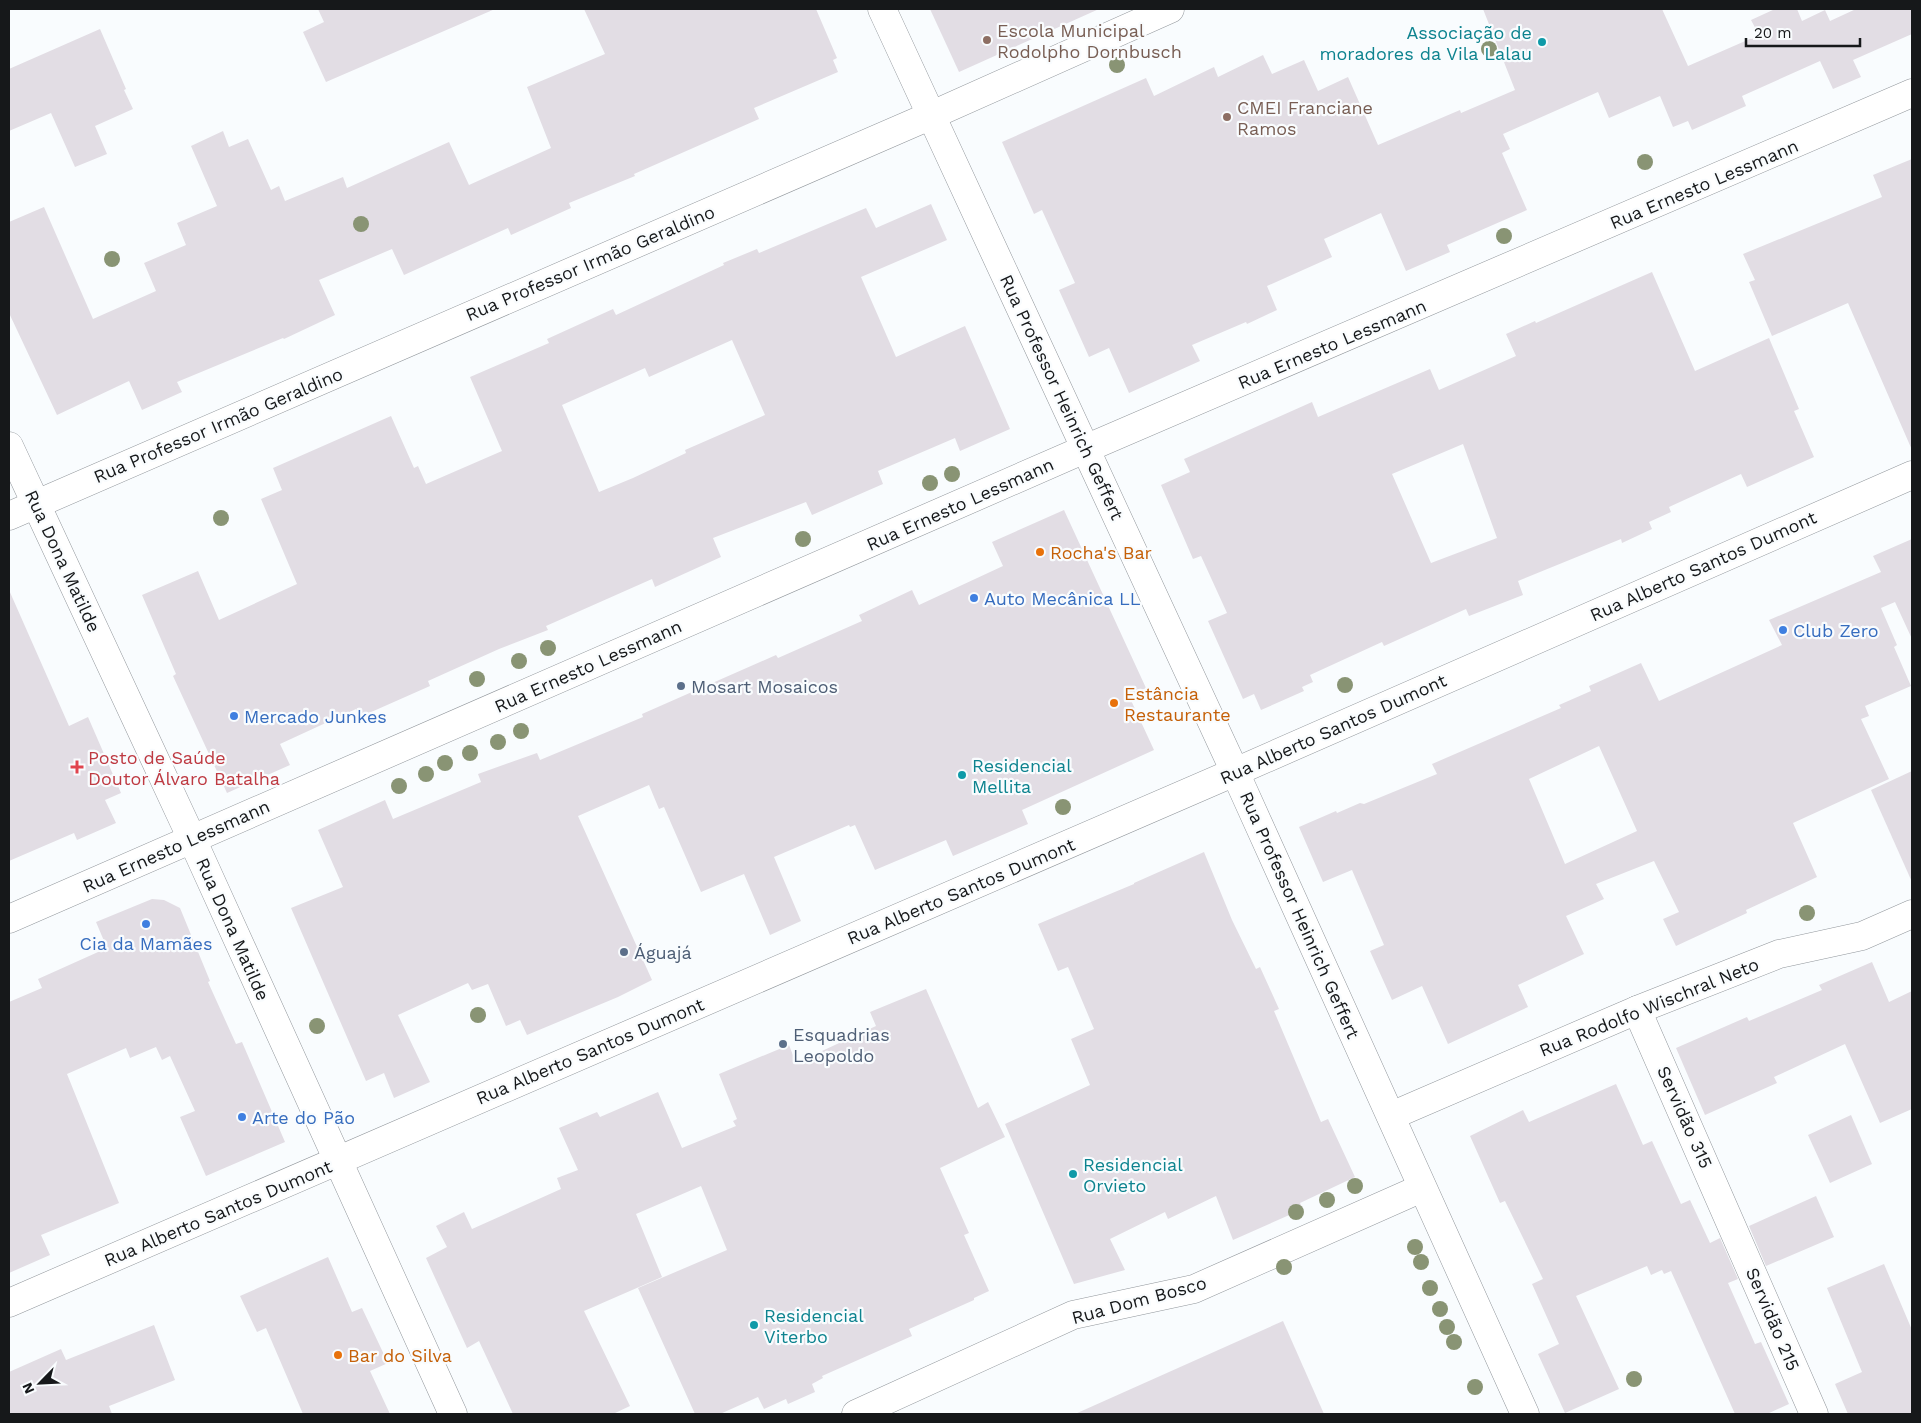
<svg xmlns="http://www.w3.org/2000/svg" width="1921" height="1423" font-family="'Work Sans',sans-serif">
<rect width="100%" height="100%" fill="#f9fcfe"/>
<g fill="#e2dde4" fill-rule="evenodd">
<path d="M318,9H495L326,82L303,32L324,22Z"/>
<path d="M584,9H816L837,58L833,60L838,72L754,108L759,119L634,174L635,176L569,203L571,208L511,235L508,228L404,275L392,249L319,280L335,315L284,339L283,338L177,382L182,392L142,410L129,381L57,415L9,313V222L44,207L93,319L156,291L144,263L186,245L177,223L217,206L191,146L223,131L229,147L248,139L271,190L279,186L285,201L343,177L347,188L449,142L469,185L551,148L527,87L605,54Z"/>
<path d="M930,9H1099L959,72Z"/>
<path d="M1483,9H1662L1688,66L1759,35L1751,20L1775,9H1797L1802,21L1825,10L1830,21L1856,9H1912V34L1853,60L1861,77L1833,89L1820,61L1742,96L1746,106L1692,130L1688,121L1673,127L1660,96L1609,118L1598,92L1503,134L1510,149L1502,153L1527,210L1447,245L1450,252L1406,271L1381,213L1324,239L1332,257L1267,286L1277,310L1247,324L1246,322L1192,345L1200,361L1129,393L1109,348L1089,357L1059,290L1075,283L1042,210L1034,214L1002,142L1146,78L1154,96L1214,67L1218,77L1263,55L1272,74L1304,60L1318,91L1348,77L1378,145L1460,110L1461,113L1515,90Z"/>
<path d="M100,29L126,89L124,90L133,109L95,126L107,154L75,167L51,113L9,131V69Z"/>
<path d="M1912,159V450L1848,303L1772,336L1749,282L1755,280L1743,254L1882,197L1873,175Z"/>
<path d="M931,204L947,240L861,277L896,357L965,326L1010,429L960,451L955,438L878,471L883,484L812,515L806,502L713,538L721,557L655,587L652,579L546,626L548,630L499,649L428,681L430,686L360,717L356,709L280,744L290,765L227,793L173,676L176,674L142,595L198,571L219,620L297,584L261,499L282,490L273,468L391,416L414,468L418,466L426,484L502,451L470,377L549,343L547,339L613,309L616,315L724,265L723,263L757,249L759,253L866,208L876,228ZM732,340L765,415L685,450L686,453L633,478L599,492L562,405L645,368L649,377Z"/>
<path d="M1652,272L1695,371L1769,338L1799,409L1794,411L1814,457L1747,487L1741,474L1669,507L1671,512L1649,522L1652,529L1622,543L1621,539L1518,581L1523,595L1469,616L1466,609L1384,646L1382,642L1310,675L1313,682L1302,687L1304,691L1261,710L1254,694L1243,699L1208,621L1227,613L1201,556L1193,559L1161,485L1190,472L1184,459L1312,402L1318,417L1430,369L1439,390L1516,356L1506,334L1535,321L1536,323ZM1463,444L1497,538L1431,563L1392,474Z"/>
<path d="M1064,510L1146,688L1129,696L1154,750L1022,810L1028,824L953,856L946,840L875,870L855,825L850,827L849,825L774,857L801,921L770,935L744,874L701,892L664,807L659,809L649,785L578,816L652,980L618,997L527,1035L520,1020L506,1026L488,984L472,990L468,983L398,1015L430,1082L394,1098L384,1073L366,1081L291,908L343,887L318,830L385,800L393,819L481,782L478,774L537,753L540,760L643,717L642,714L776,655L778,658L862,621L859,615L912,590L919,605L1003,566L992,542Z"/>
<path d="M1912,539V639L1895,602L1881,608L1897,645L1894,647L1911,686L1865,706L1869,716L1861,719L1889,779L1793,823L1817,877L1746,910L1747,913L1676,946L1663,919L1679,912L1654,861L1596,884L1604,899L1566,916L1584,954L1518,985L1528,1007L1448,1044L1422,986L1392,1000L1370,951L1384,945L1352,870L1323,882L1299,827L1336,811L1337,813L1360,803L1364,804L1437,774L1432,764L1561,708L1559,705L1591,691L1589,686L1641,663L1659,701L1782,645L1769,620L1881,572L1873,556ZM1599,746L1637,831L1565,864L1529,779Z"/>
<path d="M9,590L69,726L88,717L121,793L105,800L116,823L77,840L74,833L9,861Z"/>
<path d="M1912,771V882L1871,790Z"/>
<path d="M1204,852L1232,920L1256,969L1260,967L1279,1009L1274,1011L1321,1122L1328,1119L1355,1177L1300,1203L1303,1209L1233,1240L1216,1196L1168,1219L1165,1212L1110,1239L1125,1270L1074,1284L1005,1124L1090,1085L1071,1039L1094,1029L1068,967L1058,971L1038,924L1134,884V883Z"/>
<path d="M152,899L164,900L180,908L210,981L208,982L236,1044L242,1042L285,1142L206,1176L180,1117L195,1111L170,1056L162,1060L156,1047L130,1058L126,1048L67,1074L119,1203L41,1235L50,1255L9,1273V1002L42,988L38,979L107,948L96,922Z"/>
<path d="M1872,962L1889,1002L1912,991V1109L1880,1123L1845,1044L1774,1077L1777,1083L1705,1115L1676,1048L1747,1017L1749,1021L1822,990L1819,985Z"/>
<path d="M926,989L978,1108L988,1102L1005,1137L940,1168L969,1233L964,1235L989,1291L974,1298V1300L909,1329L912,1336L822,1376L823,1378L812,1384L815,1392L788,1404L786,1399L764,1409L758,1397L720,1414H695L638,1288L727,1250L701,1186L636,1214L662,1277L584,1311L630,1406L613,1414H513L479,1341L467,1348L426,1258L447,1247L436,1226L464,1212L472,1229L561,1189L557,1178L578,1170L559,1128L597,1112L600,1117L658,1092L682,1148L736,1126L733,1121L737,1119L719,1074L789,1045L796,1063L876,1026L870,1012Z"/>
<path d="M1616,1084L1643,1145L1652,1141L1681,1204L1690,1200L1710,1243L1720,1238L1738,1279L1728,1283L1755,1344L1761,1342L1789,1404L1767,1414H1735L1671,1271L1664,1274L1662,1270L1651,1275L1647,1266L1576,1296L1619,1389L1565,1413L1538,1354L1559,1344L1532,1284L1543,1279L1505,1201L1500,1203L1470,1136L1523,1110L1529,1122Z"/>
<path d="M1851,1115L1872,1164L1830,1183L1808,1135Z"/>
<path d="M1816,1196L1834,1237L1766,1266L1749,1226Z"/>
<path d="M328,1257L352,1312L362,1308L388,1363L370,1371L390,1414H303L266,1328L257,1332L240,1296Z"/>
<path d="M1884,1264L1912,1330V1414H1848L1835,1384L1862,1372L1827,1288Z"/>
<path d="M1283,1321L1324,1414H1075Z"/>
<path d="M154,1325L175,1380L109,1406L112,1414H9V1372L61,1349L66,1360Z"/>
</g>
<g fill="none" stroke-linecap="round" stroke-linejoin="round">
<g stroke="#92979c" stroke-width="29">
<g id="minor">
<path d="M882,9L1235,772L1525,1414"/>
<path d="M9,446L192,839L453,1414"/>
<path d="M9,516L932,115L1170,9"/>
<path d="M9,919L1085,449L1912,93"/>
<path d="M1637,1010L1814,1414"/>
<path d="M1391,1116L1637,1010L1779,954L1862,936L1912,914"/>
<path d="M9,1303L1235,772L1912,475"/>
<path d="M856,1414L1073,1315L1194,1289L1422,1188"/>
</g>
</g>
<use href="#minor" stroke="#fff" stroke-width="28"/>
</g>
<g fill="#899474">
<circle cx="1489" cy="49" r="8"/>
<circle cx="1117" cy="65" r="8"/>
<circle cx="1645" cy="162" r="8"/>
<circle cx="361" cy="224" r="8"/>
<circle cx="1504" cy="236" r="8"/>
<circle cx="112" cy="259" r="8"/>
<circle cx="952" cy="474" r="8"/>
<circle cx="930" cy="483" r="8"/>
<circle cx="221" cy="518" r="8"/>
<circle cx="803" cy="539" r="8"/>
<circle cx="548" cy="648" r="8"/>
<circle cx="519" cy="661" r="8"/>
<circle cx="477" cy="679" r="8"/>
<circle cx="1345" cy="685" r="8"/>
<circle cx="521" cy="731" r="8"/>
<circle cx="498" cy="742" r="8"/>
<circle cx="470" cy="753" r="8"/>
<circle cx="445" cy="763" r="8"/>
<circle cx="426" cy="774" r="8"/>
<circle cx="399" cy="786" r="8"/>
<circle cx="1063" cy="807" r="8"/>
<circle cx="1807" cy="913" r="8"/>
<circle cx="478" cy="1015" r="8"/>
<circle cx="317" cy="1026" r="8"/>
<circle cx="1355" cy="1186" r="8"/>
<circle cx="1327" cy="1200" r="8"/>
<circle cx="1296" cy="1212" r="8"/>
<circle cx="1415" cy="1247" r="8"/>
<circle cx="1421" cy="1262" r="8"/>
<circle cx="1284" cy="1267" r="8"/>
<circle cx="1430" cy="1288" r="8"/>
<circle cx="1440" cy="1309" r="8"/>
<circle cx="1447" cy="1327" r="8"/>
<circle cx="1454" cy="1342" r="8"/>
<circle cx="1634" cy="1379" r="8"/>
<circle cx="1475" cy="1387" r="8"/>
</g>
<g fill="#8d6e63" stroke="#f9fcfe" stroke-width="2">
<circle cx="987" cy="40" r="5"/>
<circle cx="1227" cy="117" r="5"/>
</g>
<g fill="#0f9aa8" stroke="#f9fcfe" stroke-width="2">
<circle cx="1542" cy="42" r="5"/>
<circle cx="962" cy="775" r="5"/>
<circle cx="1073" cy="1174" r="5"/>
<circle cx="754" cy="1325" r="5"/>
</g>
<g fill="#e8710a" stroke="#f9fcfe" stroke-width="2">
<circle cx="1040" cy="552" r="5"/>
<circle cx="1114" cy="703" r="5"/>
<circle cx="338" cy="1355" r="5"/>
</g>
<g fill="#3f7fe0" stroke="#f9fcfe" stroke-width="2">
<circle cx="974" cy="598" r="5"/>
<circle cx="1783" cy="630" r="5"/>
<circle cx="234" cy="716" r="5"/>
<circle cx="146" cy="924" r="5"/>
<circle cx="242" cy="1117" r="5"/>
</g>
<g fill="#5c6f8a" stroke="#f9fcfe" stroke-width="2">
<circle cx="681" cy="686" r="5"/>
<circle cx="624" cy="952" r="5"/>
<circle cx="783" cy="1044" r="5"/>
</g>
<path fill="#e0444e" stroke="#f9fcfe" stroke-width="2" d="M74.5 759.5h5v5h5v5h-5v5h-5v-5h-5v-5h5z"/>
<g text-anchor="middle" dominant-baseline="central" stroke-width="4.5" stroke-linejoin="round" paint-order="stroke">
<g font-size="18" fill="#785e54" stroke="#f9fcfe" text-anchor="start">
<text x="997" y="30">Escola Municipal<tspan x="997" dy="21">Rodolpho Dornbusch</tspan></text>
<text x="1237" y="107">CMEI Franciane<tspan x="1237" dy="21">Ramos</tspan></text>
</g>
<g font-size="18" fill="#0d838f" stroke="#f9fcfe" text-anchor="start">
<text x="1532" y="32" text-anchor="end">Associação de<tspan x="1532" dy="21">moradores da Vila Lalau</tspan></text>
<text x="972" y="765">Residencial<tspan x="972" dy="21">Mellita</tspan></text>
<text x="1083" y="1164">Residencial<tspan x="1083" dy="21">Orvieto</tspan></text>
<text x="764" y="1315">Residencial<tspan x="764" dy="21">Viterbo</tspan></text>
</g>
<g font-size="18" fill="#16181a" stroke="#f9fcfe">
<text transform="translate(1704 184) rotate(-23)">Rua Ernesto Lessmann</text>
<text transform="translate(590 263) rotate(-23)">Rua Professor Irmão Geraldino</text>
<text transform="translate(1332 344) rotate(-23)">Rua Ernesto Lessmann</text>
<text transform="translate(1062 397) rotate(65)">Rua Professor Heinrich Geffert</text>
<text transform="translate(218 425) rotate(-23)">Rua Professor Irmão Geraldino</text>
<text transform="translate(960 504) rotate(-24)">Rua Ernesto Lessmann</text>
<text transform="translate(63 561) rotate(65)">Rua Dona Matilde</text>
<text transform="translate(1703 566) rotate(-24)">Rua Alberto Santos Dumont</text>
<text transform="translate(588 666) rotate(-24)">Rua Ernesto Lessmann</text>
<text transform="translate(1333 729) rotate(-24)">Rua Alberto Santos Dumont</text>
<text transform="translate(176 846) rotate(-24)">Rua Ernesto Lessmann</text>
<text transform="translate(961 891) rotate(-23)">Rua Alberto Santos Dumont</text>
<text transform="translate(1300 915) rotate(66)">Rua Professor Heinrich Geffert</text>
<text transform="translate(233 929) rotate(66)">Rua Dona Matilde</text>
<text transform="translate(1649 1007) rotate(-22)">Rua Rodolfo Wischral Neto</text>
<text transform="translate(590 1051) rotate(-23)">Rua Alberto Santos Dumont</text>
<text transform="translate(1685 1117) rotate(66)">Servidão 315</text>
<text transform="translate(218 1213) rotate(-23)">Rua Alberto Santos Dumont</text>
<text transform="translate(1139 1300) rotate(-15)">Rua Dom Bosco</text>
<text transform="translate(1773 1319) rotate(67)">Servidão 215</text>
</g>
<g font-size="18" fill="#c56008" stroke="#f9fcfe" text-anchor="start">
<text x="1050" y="552">Rocha's Bar</text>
<text x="1124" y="693">Estância<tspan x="1124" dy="21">Restaurante</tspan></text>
<text x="348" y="1355">Bar do Silva</text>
</g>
<g font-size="18" fill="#366cbe" stroke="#f9fcfe" text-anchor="start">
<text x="984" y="598">Auto Mecânica LL</text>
<text x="1793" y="630">Club Zero</text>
<text x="244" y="716">Mercado Junkes</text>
<text x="146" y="943" text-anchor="middle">Cia da Mamães</text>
<text x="252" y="1117">Arte do Pão</text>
</g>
<g font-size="18" fill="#4e5e75" stroke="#f9fcfe" text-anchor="start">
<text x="691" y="686">Mosart Mosaicos</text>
<text x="634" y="952">Águajá</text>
<text x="793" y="1034">Esquadrias<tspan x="793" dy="21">Leopoldo</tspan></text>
</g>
<g font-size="18" fill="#be3a42" stroke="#f9fcfe" text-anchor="start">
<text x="88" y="757">Posto de Saúde<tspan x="88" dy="21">Doutor Álvaro Batalha</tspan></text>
</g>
</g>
<rect width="1921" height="1423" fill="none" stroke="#16181a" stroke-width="20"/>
<g transform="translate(40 1383) rotate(246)" stroke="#f9fcfe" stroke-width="4" paint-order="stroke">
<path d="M0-4L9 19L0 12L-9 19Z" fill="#16181a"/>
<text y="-8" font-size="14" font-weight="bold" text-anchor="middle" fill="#16181a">N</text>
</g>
<path d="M1746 38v8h114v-8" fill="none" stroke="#16181a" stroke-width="2.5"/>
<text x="1754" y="38" font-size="15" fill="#16181a" stroke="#f9fcfe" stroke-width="4" paint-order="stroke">20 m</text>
</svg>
